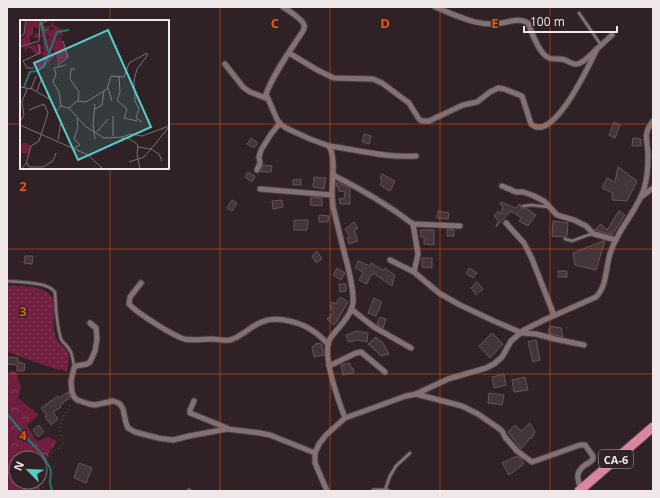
<svg xmlns="http://www.w3.org/2000/svg" width="660" height="498" font-family="'Open Sans',sans-serif">
<defs>
<pattern id="grass-dots" width="8" height="8" patternUnits="userSpaceOnUse"><rect width="8" height="8" fill="#701f3e"/><path d="M2 2h.1M6 6h.1" fill="none" stroke="#85405a" stroke-width="1.8" stroke-linecap="round"/></pattern>
<pattern id="forest-crowns" width="20" height="18" patternUnits="userSpaceOnUse"><rect width="20" height="18" fill="#701f3e"/><path d="M2 6a3 3 0 1 1 6 0M12 15a3 3 0 1 1 6 0" fill="none" stroke="#85405a"/></pattern>
</defs>
<rect width="100%" height="100%" fill="#2f2125"/>
<path fill="url(#grass-dots)" d="M7,285L35,287L47,292L56,301C54,312 52,330 57,340C59,342 62,345 64,347C71,355 69,361 67,371L55,369L7,352Z"/>
<path fill="url(#forest-crowns)" fill-rule="evenodd" d="M10,371L16,372L21,387L18,398L39,415L27,425L37,441L48,437L57,441L44,462L39,486L41,491H7V375ZM16,458H40V482H16Z"/>
<g fill="none" stroke-linecap="round" stroke-linejoin="round">
<path stroke="#247673" stroke-width="2" d="M7,414L18,427L27,438L41,453L49,466L51,471L50,483L52,491"/>
</g>
<g fill="#443539" stroke="#655559">
<path d="M614,122L620,125L615,138L609,135Z"/>
<path d="M364,134L371,136L369,144L362,142Z"/>
<path d="M251,138L258,143L254,148L247,144Z"/>
<path d="M633,138L641,139V146H632Z"/>
<path d="M263,165L272,166L271,172H261Z"/>
<path d="M618,167L637,181L627,201L612,200L613,193L602,188L607,178L615,182Z"/>
<path d="M248,172L255,176L252,182L245,177Z"/>
<path d="M382,174L395,181L390,191L380,185L382,180L380,178Z"/>
<path d="M314,177L326,178L324,189L313,187Z"/>
<path d="M301,179V185H293V180Z"/>
<path d="M337,182L342,184V185H344L350,188V204H340L339,198L344,199L345,192L339,191V187H336Z"/>
<path d="M311,197L322,198V206L310,205Z"/>
<path d="M232,200L237,203L232,211L227,208Z"/>
<path d="M282,200L283,207L273,209L272,201Z"/>
<path d="M501,202L516,208L519,204L521,205L520,207L522,208H526L536,215L528,226L519,221L522,218L511,211L496,227L498,220L494,216L498,211L501,214L503,207L500,204Z"/>
<path d="M438,211L449,213L448,219L437,218Z"/>
<path d="M619,211L625,215L612,235L608,233V234L596,230L595,229L601,224L607,230Z"/>
<path d="M319,215L329,216L328,222H319Z"/>
<path d="M294,220H308L307,230H294Z"/>
<path d="M553,221L568,223L567,236L563,237L552,236Z"/>
<path d="M354,222L358,228L354,230L358,241L349,244L347,238L350,237L345,229Z"/>
<path d="M447,229L454,230V236H447Z"/>
<path d="M420,230H434V245L424,244V237H421Z"/>
<path d="M603,241H605L596,270L575,265L573,253Z"/>
<path d="M317,251L322,259L316,263L312,256Z"/>
<path d="M25,256H33L32,264L24,263Z"/>
<path d="M422,258H432V268L422,267Z"/>
<path d="M358,261L370,266L371,263L383,270L385,268L395,275L392,286L373,273L371,276H370L367,284L359,280L363,272L355,268Z"/>
<path d="M337,268L345,273L341,280L333,275Z"/>
<path d="M469,268L477,273L473,278L466,273Z"/>
<rect x="558" y="271" width="9" height="6"/>
<path d="M477,282L483,289L476,295L471,288Z"/>
<path d="M339,284H346V291L340,292Z"/>
<path d="M340,297L348,302L338,319V320L334,325L327,319L334,312L331,310L332,308L330,307L332,302L336,304Z"/>
<path d="M374,298L382,302L376,316L368,313Z"/>
<path d="M380,317L386,319L383,328L377,324Z"/>
<path d="M550,326L561,328L563,337L548,333Z"/>
<path d="M357,331L368,333L367,342L357,340L348,342L346,335Z"/>
<path d="M492,333L503,344L490,358L479,346Z"/>
<path d="M376,337L383,343L389,354L381,356L376,351L368,344Z"/>
<path d="M536,340L540,360L533,362L528,342Z"/>
<path d="M320,343L321,345H322L324,355L314,357L312,347L315,346V344Z"/>
<path d="M7,357L18,358V362L25,364L24,371H17V365L7,364Z"/>
<path d="M350,363L351,368H353L354,373L343,375L341,365Z"/>
<path d="M504,374L506,385L494,388L492,377Z"/>
<path d="M525,377L528,390L514,392L512,380Z"/>
<path d="M68,392L70,398L62,403H63L60,406L61,407L53,412L58,419L51,425L45,417L47,416L41,408L58,396L59,398Z"/>
<path d="M489,393L504,395L502,405L488,403Z"/>
<path d="M530,423L535,432L531,439L530,438L521,449L508,432L515,425L521,431Z"/>
<path d="M39,425L44,432L38,437L33,430Z"/>
<path d="M517,456L520,458L524,464L509,475L502,463Z"/>
<path d="M79,463L92,468L86,483L74,478Z"/>
</g>
<g fill="none" stroke-linecap="round" stroke-linejoin="round">
<g stroke="#4b4043" stroke-width="4.5">
<g id="service">
<path d="M579,13L601,45"/>
<path d="M523,206L531,205L548,207"/>
<path d="M565,239L572,241L588,235L594,234"/>
<path d="M7,281C19,282 48,282 55,292C56,308 56,324 61,339C63,343 67,345 69,349C73,354 73,361 74,367"/>
<path d="M189,490L190,491"/>
<path d="M385,490L390,476L396,466L410,453"/>
</g>
</g>
<g stroke="#4b4043" stroke-width="7">
<g id="minor">
<path d="M283,7C288,10 303,20 304,25C305,27 304,29 303,31C290,51 275,71 266,94L276,117L279,123L286,128L310,139L329,146C336,157 332,181 332,194C332,198 333,202 333,207C338,226 342,245 347,263C350,276 354,290 353,303C351,317 338,327 330,339C321,353 339,402 345,418"/>
<path d="M435,7C453,14 472,24 492,24C504,25 516,16 528,23C532,33 539,54 549,58C555,60 560,58 565,60C574,64 575,67 585,60L612,35"/>
<path d="M289,53L319,71L334,78L373,79L382,83L409,103L419,119L422,121H429L463,105L477,102L490,92L498,88L504,89L522,96L531,124C553,144 589,65 597,49"/>
<path d="M225,64L243,87L250,92L268,99"/>
<path d="M329,146C358,150 387,158 416,156"/>
<path d="M257,170L260,163L259,157L261,150L271,134L280,123"/>
<path d="M333,175C361,189 388,205 413,224L418,254L414,272"/>
<path d="M502,186L516,192H523L532,195L544,201L557,215L574,220L586,226L594,234L616,240"/>
<path d="M260,189L332,195"/>
<path d="M641,197L653,188"/>
<path d="M506,223L524,243L532,259L554,315"/>
<path d="M413,224L460,226"/>
<path d="M390,260L414,272L439,293L460,305L494,321L522,333L536,334L555,339L584,345"/>
<path d="M141,283L130,297L129,304C137,313 172,335 184,339C192,341 202,339 211,339C217,339 224,341 230,340C242,337 250,326 262,322C278,315 303,323 316,333C320,336 324,340 328,344"/>
<path d="M351,309L374,327L411,348"/>
<path d="M90,323L96,328L97,339L95,351L90,362L87,364L76,366L74,368L71,381L72,392L74,397L77,400L89,404L95,405L113,401L116,402L120,404L123,409L126,423L128,428L135,432L158,438L173,440L189,436L227,429L260,433L270,435L315,453"/>
<path d="M329,366L356,353L361,352L385,372"/>
<path d="M416,394L462,406L478,414L497,427L502,431L505,437L517,451L532,462L580,445H585L593,456V459C591,462 589,463 585,465C575,473 577,478 581,489"/>
<path d="M194,401L190,410V413L227,428"/>
<path d="M327,491L315,463V453L319,444L326,435L345,418L406,396L416,394L448,379L486,368L494,364L502,357L511,341L524,330L544,320L596,297C608,285 605,266 611,251C618,229 637,211 644,189C647,179 648,166 648,156C648,140 642,135 653,121"/>
<path d="M374,491H387"/>
</g>
</g>
<g stroke="#4b4043" stroke-width="11">
<path id="trunk" d="M579,491L653,427"/>
</g>
<path stroke="#6e6165" stroke-width="1" stroke-dasharray="1 3" stroke-linecap="butt" d="M44,491C40,481 43,466 48,457C52,452 59,448 63,445C64,440 61,437 60,432C58,422 67,411 71,403"/>
<use href="#service" stroke="#817074" stroke-width="2.5"/>
<use href="#minor" stroke="#817074" stroke-width="5"/>
<use href="#trunk" stroke="#da869f" stroke-width="9"/>
</g>
<path fill="none" stroke="#e8590c" stroke-width="1" stroke-opacity="0.55" d="M110,7V21M220,7V491M330,7V491M440,7V491M550,7V491M7,124H21M168,124H653M110,168V491M7,249H653M7,374H653"/>
<g text-anchor="middle" dominant-baseline="central" stroke-width="3" stroke-linejoin="round" paint-order="stroke">
<rect fill="#2f2125" stroke="#b6acae" stroke-width="1" x="599" y="450" width="34" height="18" rx="3"/>
<g font-size="11" font-weight="bold" fill="#f0e7e9">
<text x="616" y="459">CA-6</text>
</g>
</g>
<g transform="translate(20 20)">
<rect width="149" height="149" fill="#2f2125"/>
<path d="M39,14L48,36L37,44L36,33L32,30L36,28L31,25L27,17L37,20Z" fill="#701f3e"/>
<path d="M25,0L20,3L19,8L13,7L14,13L9,18L11,23L0,27V20L5,17L7,1ZM32,0L34,5L43,10V17L38,14L37,19L34,20L26,14L30,25L36,28L31,30L34,37L29,43L27,42L26,47L17,49L16,42L22,39L23,34L17,35L10,28L6,29V33L4,27L14,25L18,30L16,24L19,23L22,27L21,32H24L22,17L13,18L16,13L21,15V4L26,12L33,9L32,6L27,10L25,7L31,5Z" fill="#701f3e"/>
<path d="M-0.5 128a5.5 5.5 0 1 1 11 0a5.5 5.5 0 1 1-11 0Z" fill="#701f3e"/>
<path fill="none" stroke="#247673" stroke-width="2" d="M20,0L28,31M4,67L10,52L17,51L24,46L37,12L49,10"/>
<path fill="none" stroke="#7c7073" stroke-width="1" d="M22,3L25,11L29,9M0,18L4,14L6,0M0,27L19,21L20,4L29,0M3,41L20,33L19,25M3,41L7,48H14M38,45L48,37L43,21M55,49H51L50,59L59,72L58,81M99,56L100,72L97,80L107,89L104,98L117,101M0,67L12,69L31,80L41,101L38,120M88,68L92,81M11,69L16,56M17,71L22,57M75,84L73,104L75,119M41,86L39,72L33,62L36,54L34,48L46,45M49,88L57,81L66,82L87,69L91,56L104,57L109,43L127,33V36L117,49L114,60L115,81L119,89L116,98L122,102M75,89L82,85L84,71M36,91L41,86L49,88L65,106L84,118L102,117L111,114L122,116L149,106M0,102L4,95L2,82L7,69M0,105L68,135L83,149M77,112L88,99M93,116V96M101,118L110,119L118,125L117,134L120,149M118,127L131,129L149,107M54,128L60,125L54,119L58,107L57,98M109,142L124,137L131,129L139,134L142,141M7,143L9,147H23L33,141L36,133M1,149L6,144L11,126L19,121L28,93L24,84L9,90"/>
<path fill="#54cdc9" fill-opacity="0.15" stroke="#54cdc9" stroke-width="2" d="M88,10L131,107L58,140L14,43Z"/>
<rect width="149" height="149" fill="none" stroke="#f0e7e9" stroke-width="2"/>
</g>
<g font-size="13" text-anchor="middle" font-weight="bold" fill="#e8590c" stroke="#2f2125" stroke-width="3" stroke-linejoin="round" paint-order="stroke">
<text x="275" y="28">C</text>
<text x="385" y="28">D</text>
<text x="495" y="28">E</text>
<text x="23" y="191">2</text>
<text x="23" y="316">3</text>
<text x="23" y="440">4</text>
</g>
<rect width="660" height="498" fill="none" stroke="#f0e7e9" stroke-width="16"/>
<g transform="translate(28 470) rotate(294)"><circle r="19" fill="#2f2125" stroke="#7c7073"/>
<path d="M0-3L7 15L0 10L-7 15Z" fill="#54cdc9"/>
<text y="-6" font-size="11" font-weight="bold" text-anchor="middle" fill="#f0e7e9">N</text>
</g>
<path d="M524 26v6h93v-6" fill="none" stroke="#f0e7e9" stroke-width="2"/>
<text x="530" y="26" font-size="12" fill="#f0e7e9" stroke="#2f2125" stroke-width="3" paint-order="stroke">100 m</text>
</svg>
